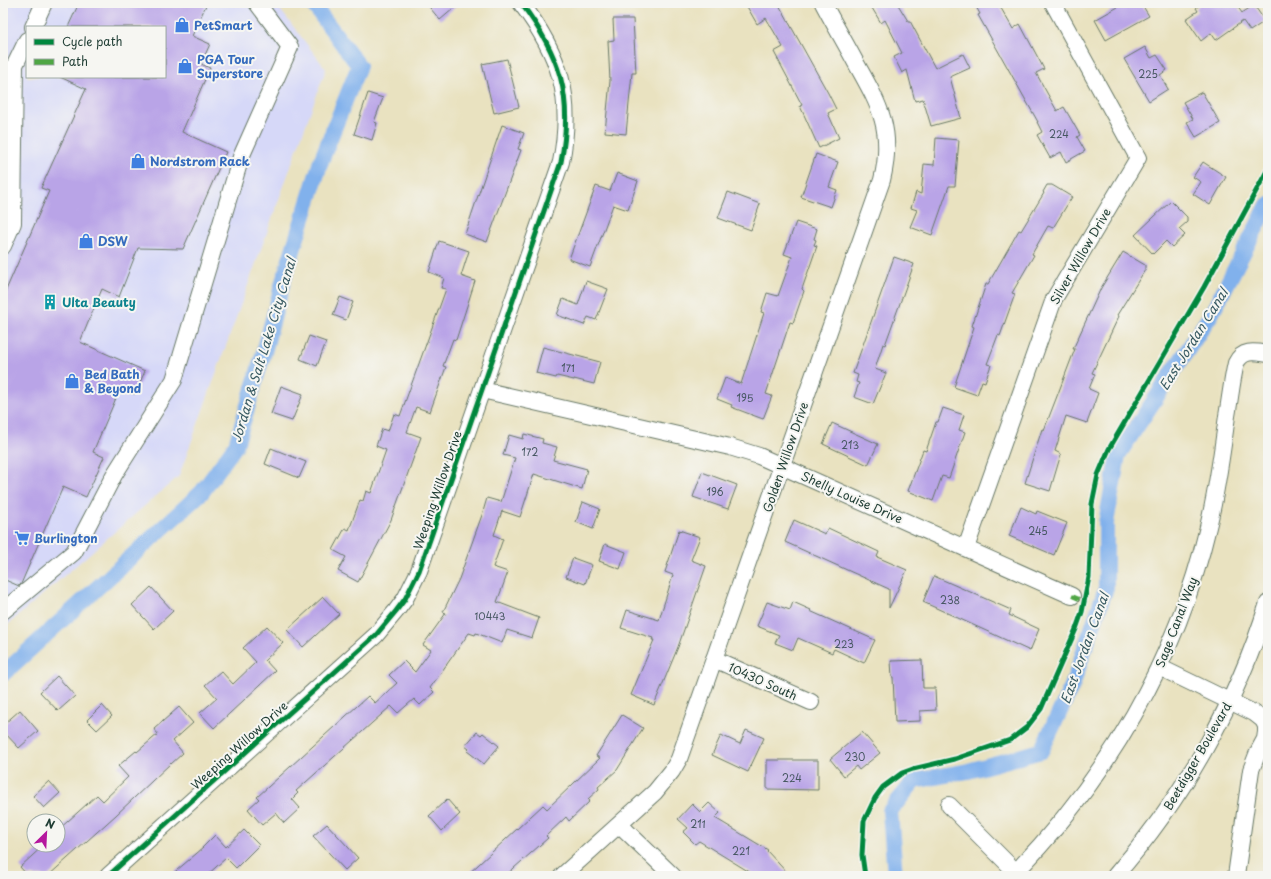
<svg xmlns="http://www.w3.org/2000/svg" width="1271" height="879" font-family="'Playpen Sans',sans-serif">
<rect width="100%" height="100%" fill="#f6f6f2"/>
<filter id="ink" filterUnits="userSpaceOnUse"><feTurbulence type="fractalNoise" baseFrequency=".025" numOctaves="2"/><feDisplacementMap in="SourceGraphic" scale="8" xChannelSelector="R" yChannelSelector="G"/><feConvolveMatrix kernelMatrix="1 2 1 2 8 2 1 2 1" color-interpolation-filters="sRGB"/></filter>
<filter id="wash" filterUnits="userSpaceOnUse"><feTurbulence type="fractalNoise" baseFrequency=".012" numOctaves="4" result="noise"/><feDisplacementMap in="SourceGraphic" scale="16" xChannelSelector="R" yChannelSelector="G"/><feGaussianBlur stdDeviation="0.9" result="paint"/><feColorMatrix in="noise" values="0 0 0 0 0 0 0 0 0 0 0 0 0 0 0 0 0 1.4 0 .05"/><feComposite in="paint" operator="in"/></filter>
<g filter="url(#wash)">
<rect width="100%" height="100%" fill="#e9e2c0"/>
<path fill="#d6d8f8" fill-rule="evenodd" d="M3,3H275L326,69L179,476L3,629ZM27,27H165V77H27Z"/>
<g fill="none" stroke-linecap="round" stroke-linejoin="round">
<g stroke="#81b1ec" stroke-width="16">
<path d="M3,674L202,492L236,445L264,352L283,282L321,161L359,66L312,3"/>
<path d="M895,876L890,811L914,781L968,771L1041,751L1072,686L1106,588V523L1118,455L1212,313L1268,205"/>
</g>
</g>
<g id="blocks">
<g fill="#b9a4e7">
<path d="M79,3H207L192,36L210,44L201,64L210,68L182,132L226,152L183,249L138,248L119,297L102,289L80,342L145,371L135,394L119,391L93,452L104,457L86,497L63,487L21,584L19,586L3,579V297L49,191L41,188L86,89L60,77H165V27H68Z"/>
<path d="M426,3H460L440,20Z"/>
<path d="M745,3H778L828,93L836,109L828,113L839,138L819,148L800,106L802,105L774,52L783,47L766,18L757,24Z"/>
<path d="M869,3H897L908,21H910L935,68L963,54L970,68L950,77L961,118L931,126L923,99L915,101L907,70L902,73L894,57L902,53L885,20L881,23Z"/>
<path d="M974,3H998L1013,29L1020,24L1044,69L1036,73L1057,111L1064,107L1080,135L1077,137L1085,151L1066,162L1061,152L1050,158L1037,135L1042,132L1037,122H1038L978,15L980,14Z"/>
<path d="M1125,3H1141L1149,16L1106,40L1095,20Z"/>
<path d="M1202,3H1235L1242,13L1254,5L1265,21L1250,31L1243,21L1216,40L1211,33L1201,41L1186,19L1198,11L1196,8Z"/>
<path d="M613,19H633L636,73H632L626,134L605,132L610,81L608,41L614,40Z"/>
<path d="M1145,47L1151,58L1157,55L1167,70L1160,75L1168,89L1149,101L1124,59Z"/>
<path d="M507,59L519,107L494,113L482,64Z"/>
<path d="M1202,92L1220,123L1196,137L1187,122L1193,119L1183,102Z"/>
<path d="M368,93L383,98L374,122L377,123L372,140L354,134Z"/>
<path d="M502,125L524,133L518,149L521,150L487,242L465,234Z"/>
<path d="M936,138L959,140L955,186H949L932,235L910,227L917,210L911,208L916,192L921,194L924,164L934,165Z"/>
<path d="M816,154L838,162L829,187L837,190L831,207L801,197Z"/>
<path d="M1203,162L1226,177L1210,205L1193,194L1201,182L1193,177Z"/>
<path d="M617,173L638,181L628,210L613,205L590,267L569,259L596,186L610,191Z"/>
<path d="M1047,185H1052L1072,197L1053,228L1048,226L1032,254L1034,255L1012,293L1015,294L1000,336L998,335L987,364L991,365L985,382L982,381L977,395L954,387L974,327L972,326L986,284H988L1019,230L1021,231L1044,193L1043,192Z"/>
<path d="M728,192L760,204L751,230L718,218Z"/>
<path d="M1171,201L1187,217V222L1179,229L1185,235L1172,247L1166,241L1153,254L1135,235Z"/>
<path d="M796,222L817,229L814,239L816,240L814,245L817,246L802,289L804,291L793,323L790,322L766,394L772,396L763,419L731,407L732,405L717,399L725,378L741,384L764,313L761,312L767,293L778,296L792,257L784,254Z"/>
<path d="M439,241L469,251L461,276L475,281L456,340L453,339L443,366L446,367L430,412L416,407L407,432L421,437L391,520L358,582L338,571L346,557L333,550L345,528L349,530L360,500L363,501L366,491L371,493L386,450L376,446L382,429L388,431L394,414L400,416L446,289L441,288L444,278L429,272Z"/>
<path d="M1123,252L1145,265V270L1117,315L1119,316L1092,373L1095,374L1089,389L1098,393L1087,423L1066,416L1055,451L1061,454L1050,491L1025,483L1042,429L1044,430L1059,391L1075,349H1073L1101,288Z"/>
<path d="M894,257L914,264L885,345L883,344L875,369L886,373L873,404L854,397L859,383L856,382L858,375L853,373Z"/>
<path d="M586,281L608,289L596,320L588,317L584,325L557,315L563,299L578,305Z"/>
<path d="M340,297L353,302L346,320L333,315Z"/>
<path d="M309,336L326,342L317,366L300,359Z"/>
<path d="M543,347L600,362L594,384L574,379V380L557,376L556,378L536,373Z"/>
<path d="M281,386L303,394L292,421L271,414Z"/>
<path d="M943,408L964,415L959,430L965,432L949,478L942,476L933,501L908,491L923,450L926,451L936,422H938Z"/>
<path d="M832,423L878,444L868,465L823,444Z"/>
<path d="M524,434L543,439L542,443L557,447L553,460L587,469L582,489L534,474L520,517L502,511L494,535L503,539L493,567L508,572L497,602L539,618L532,638L507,630L502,643L476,633L475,635L469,633L430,688L434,692L420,705L414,699L398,713L391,706L296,791L298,793L292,799L300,808L284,823L276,813L262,825L248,809L259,799L257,797L368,696L375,703L397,683L389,675L404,661L415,672L431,650L423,645L446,613L443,612L459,579L482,515L487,498L501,502L515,458L503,455L509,435L523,439Z"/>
<path d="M271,448L306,462L299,478L265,464Z"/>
<path d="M702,472L737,485L728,509L693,497Z"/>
<path d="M583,502L600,509L593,529L576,522Z"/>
<path d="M1021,507L1036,514L1037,511L1067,523L1054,555L1009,536Z"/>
<path d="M794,520L825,534L828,528L879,552L877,557L907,570L889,608V589L785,542Z"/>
<path d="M679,530L700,537L691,560L706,566L678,647L654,705L631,695L654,640H652L653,638L621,628L627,610L659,620L673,575L665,572Z"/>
<path d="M605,544L626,552L620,569L599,561Z"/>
<path d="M573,558L592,565L585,584L566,577Z"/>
<path d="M934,576L1011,610L1009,615L1039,629L1030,651L923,602Z"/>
<path d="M151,587L173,611L154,629L132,605Z"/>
<path d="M323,597L339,614L303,647L287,630Z"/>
<path d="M767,602L790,610L793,602L811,610L810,611L875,640L864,663L834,649L832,653L798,638L793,650L775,643L779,635L757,626Z"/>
<path d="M267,626L283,643L265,660L275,671L214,728L200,713L217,698L205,685L221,671L233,684L256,662L243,648Z"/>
<path d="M922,660L923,688H935L936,710L920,711V721L895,722L893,677H892L891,661Z"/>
<path d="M57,676L75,696L58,711L40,692Z"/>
<path d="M102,705L112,716L97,730L87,720Z"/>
<path d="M179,707L193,723L173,741L183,753L171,764V763L116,815L48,876H28L20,867L44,845H58V830L97,795L103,801L128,777L118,766L136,751L137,752L158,734L154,729Z"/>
<path d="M20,710L38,731L19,748L3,731V725Z"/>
<path d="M622,715L643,728L617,770L598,787L599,789L588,799L590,801L569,821L566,817L546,836L548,838L505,876H466L543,805L547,809L600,758L596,756Z"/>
<path d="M746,730L764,738L748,772L712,755L721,735L740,744Z"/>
<path d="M477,732L481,735L483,733L499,746L484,764L467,751L469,749L465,746Z"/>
<path d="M862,732L880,753L859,770L856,766L844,776L830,759Z"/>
<path d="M767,760H818V790L767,789Z"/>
<path d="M49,781L60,793L44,808L33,796Z"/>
<path d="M447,799L460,814L442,831L429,816Z"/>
<path d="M709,803L720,813L715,818L768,850L767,851L790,876H756L699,841L695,844L683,832L688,828L678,819L692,804L700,812Z"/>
<path d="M327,824L358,858L345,870L313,836Z"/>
<path d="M244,830L259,845L236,868L226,858L206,876H170L203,848H202L215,835L226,847Z"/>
</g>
</g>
</g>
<g filter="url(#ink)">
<use href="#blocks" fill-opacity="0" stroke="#667765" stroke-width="1"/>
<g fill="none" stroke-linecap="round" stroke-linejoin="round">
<g stroke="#667765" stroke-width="18">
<g id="minor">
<path d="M33,27L44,3"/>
<path d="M3,246L13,223L15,65L27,40"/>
<path d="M482,390L730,447L759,456L1072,596"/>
<path d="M966,548L1054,299L1138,158L1053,3"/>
<path d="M3,611L74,552L114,475L174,380L241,157L290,47L257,3"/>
<path d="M714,659L811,702"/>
<path d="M1159,667L1254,713L1263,720L1266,726V732L1265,739L1258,752L1251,770L1236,876"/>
<path d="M949,805L1016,872"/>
<path d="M620,825L673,876"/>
<path d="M108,876L376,635L396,611L405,599L419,571L561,162C574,97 560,55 521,3"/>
<path d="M562,876L655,792L672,771L679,759L882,180C894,131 880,106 857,65C846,44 834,24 823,3"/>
<path d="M1012,876C1107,779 1177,659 1208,527C1217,491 1222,453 1227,416C1230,399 1232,380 1236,363C1243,349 1255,352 1268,354"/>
<path d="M1115,876C1184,797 1237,703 1268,603"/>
</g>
</g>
<use href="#minor" stroke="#fff" stroke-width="16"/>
<path stroke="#4fa644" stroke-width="4" stroke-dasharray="8 4" stroke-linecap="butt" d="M1072,596L1084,601"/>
<g stroke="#f6f6f2" stroke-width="8">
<g id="cycleway">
<path d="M108,876L376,635L396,611L405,599L419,571L561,162C574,97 560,55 521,3"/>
<path d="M865,876L862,855L864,821L875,798L883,787L902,773L913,769L955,759L1010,740L1027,727L1041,709L1076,629L1082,612L1089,577L1092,504L1098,475L1109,449L1204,287L1268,169"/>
</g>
</g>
<use href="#cycleway" stroke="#00873e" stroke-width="5"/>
</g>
</g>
<defs>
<g id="shop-bare" transform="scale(1.2)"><path d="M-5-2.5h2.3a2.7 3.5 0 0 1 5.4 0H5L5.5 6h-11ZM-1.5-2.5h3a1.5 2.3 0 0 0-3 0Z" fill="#3f7fe0" stroke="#f6f6f2" stroke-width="2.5" paint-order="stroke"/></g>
<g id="building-bare" transform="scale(1.2)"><path d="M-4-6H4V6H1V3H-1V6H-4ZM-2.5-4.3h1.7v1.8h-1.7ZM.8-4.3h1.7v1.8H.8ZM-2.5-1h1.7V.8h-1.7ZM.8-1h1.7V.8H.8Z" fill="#0f9aa8" stroke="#f6f6f2" stroke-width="2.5" paint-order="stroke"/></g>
<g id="supermarket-bare" transform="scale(1.2)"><path d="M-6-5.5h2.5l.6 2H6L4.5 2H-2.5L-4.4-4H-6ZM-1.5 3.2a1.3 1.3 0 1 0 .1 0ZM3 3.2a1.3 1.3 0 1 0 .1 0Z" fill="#3f7fe0" stroke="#f6f6f2" stroke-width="2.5" paint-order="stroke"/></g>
</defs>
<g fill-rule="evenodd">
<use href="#shop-bare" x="182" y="25"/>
<use href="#shop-bare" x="185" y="66"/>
<use href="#shop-bare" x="138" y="161"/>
<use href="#shop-bare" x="86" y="241"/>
<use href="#building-bare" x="50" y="302"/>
<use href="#shop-bare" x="72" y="381"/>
<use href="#supermarket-bare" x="22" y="538"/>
</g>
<g text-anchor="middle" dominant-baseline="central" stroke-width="4" stroke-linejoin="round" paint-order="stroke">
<g font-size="10" fill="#465761">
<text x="1148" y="73">225</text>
<text x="1059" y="133">224</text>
<text x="568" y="367">171</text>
<text x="745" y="397">195</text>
<text x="850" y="444">213</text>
<text x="530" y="451">172</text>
<text x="715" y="491">196</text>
<text x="1038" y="530">245</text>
<text x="950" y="599">238</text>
<text x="490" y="615">10443</text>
<text x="844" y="643">223</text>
<text x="855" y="756">230</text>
<text x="792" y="777">224</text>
<text x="698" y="823">211</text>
<text x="741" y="850">221</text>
</g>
<g font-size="12" font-weight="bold" fill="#366cbe" stroke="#f6f6f2" text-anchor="start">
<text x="194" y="25">PetSmart</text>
<text x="197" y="59">PGA Tour<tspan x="197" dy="14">Superstore</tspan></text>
<text x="150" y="161">Nordstrom Rack</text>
<text x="98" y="241">DSW</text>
<text x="84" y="374">Bed Bath<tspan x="84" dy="14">&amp; Beyond</tspan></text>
<text x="34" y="538">Burlington</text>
</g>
<g font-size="12" fill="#1f3d34" stroke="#f6f6f2">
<text transform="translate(1080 256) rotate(-60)">Silver Willow Drive</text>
<text transform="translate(785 457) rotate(-71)">Golden Willow Drive</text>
<text transform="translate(437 490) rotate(-71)">Weeping Willow Drive</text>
<text transform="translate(852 497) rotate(24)">Shelly Louise Drive</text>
<text transform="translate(1176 622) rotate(-69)">Sage Canal Way</text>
<text transform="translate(763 681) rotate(24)">10430 South</text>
<text transform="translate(239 745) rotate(-42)">Weeping Willow Drive</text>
<text transform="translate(1197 756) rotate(-60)">Beetdigger Boulevard</text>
</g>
<g font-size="12" font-weight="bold" fill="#0d838f" stroke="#f6f6f2" text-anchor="start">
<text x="62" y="302">Ulta Beauty</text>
</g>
<g font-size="13" font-style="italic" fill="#385a62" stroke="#f6f6f2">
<text transform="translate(1193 339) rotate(-58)">East Jordan Canal</text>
<text transform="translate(263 350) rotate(-73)">Jordan &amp; Salt Lake City Canal</text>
<text transform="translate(1084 648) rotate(-70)">East Jordan Canal</text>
</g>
</g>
<rect width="1271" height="879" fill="none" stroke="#f6f6f2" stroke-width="16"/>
<rect x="26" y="26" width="140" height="52" fill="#f6f6f2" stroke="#a0aca6"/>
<rect x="34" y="39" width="20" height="6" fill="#00873e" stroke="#a0aca6"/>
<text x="62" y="46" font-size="12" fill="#1f3d34">Cycle path</text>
<rect x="34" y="59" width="20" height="6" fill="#4fa644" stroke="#a0aca6"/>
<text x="62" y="66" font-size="12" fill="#1f3d34">Path</text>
<g transform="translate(46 833) rotate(24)"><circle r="19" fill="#f6f6f2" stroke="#a0aca6"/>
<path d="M0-3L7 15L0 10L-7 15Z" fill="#b5179e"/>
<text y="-6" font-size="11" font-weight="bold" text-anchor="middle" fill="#1f3d34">N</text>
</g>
</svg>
